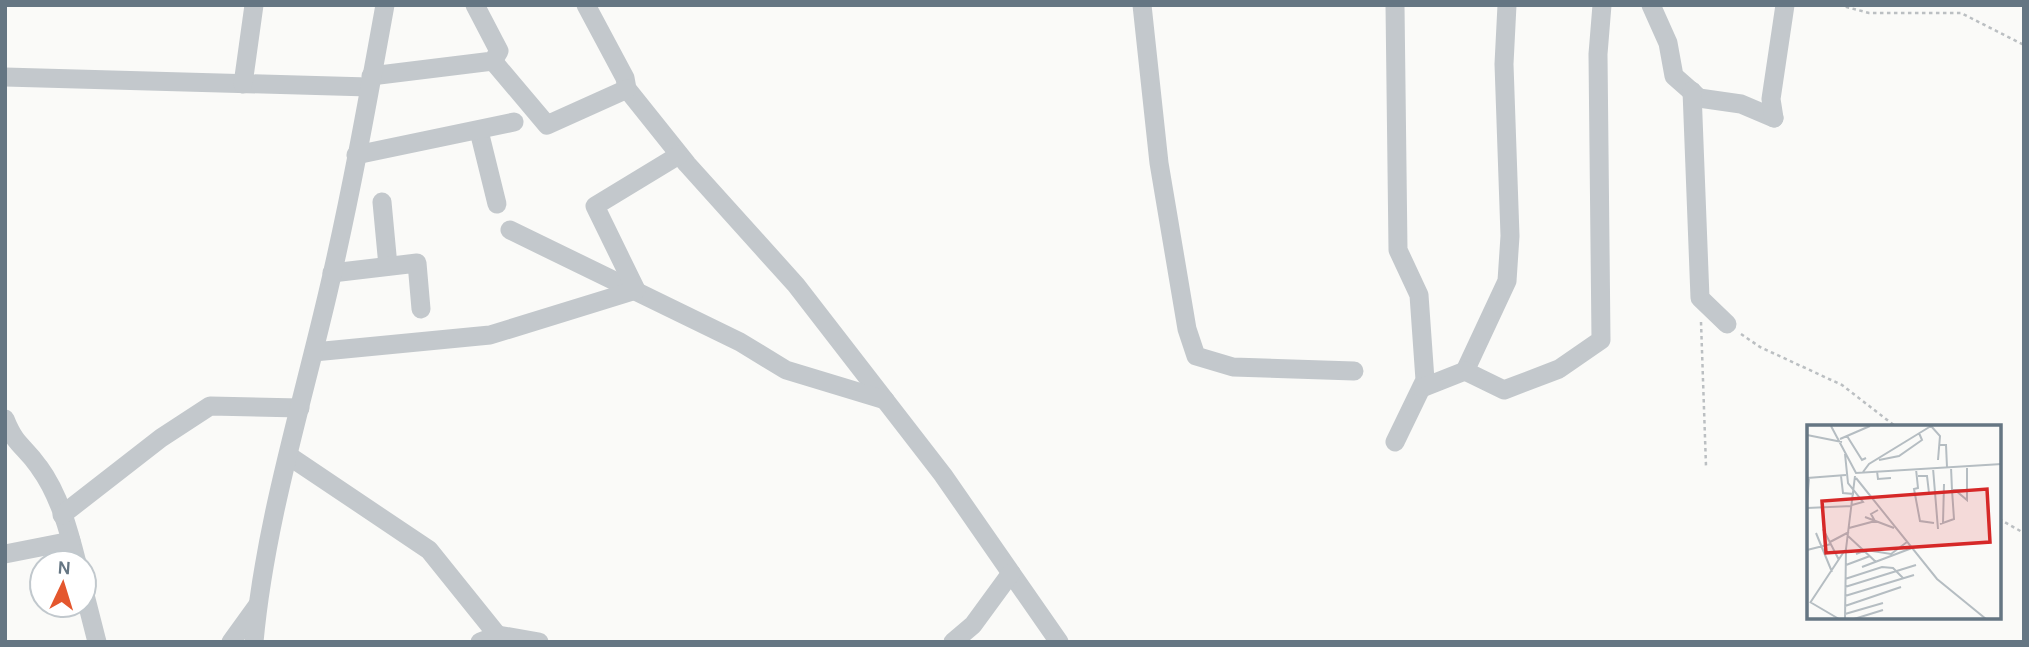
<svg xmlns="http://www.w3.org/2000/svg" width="2029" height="647" font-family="Karla,sans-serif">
<rect width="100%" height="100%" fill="#fafaf8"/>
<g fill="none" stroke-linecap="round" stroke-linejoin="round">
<g stroke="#bbbfc2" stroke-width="2.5" stroke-dasharray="3.5 3.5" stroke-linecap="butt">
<path d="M1839,5L1869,13H1961L2024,45"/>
<path d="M1701,322L1706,466"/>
<path d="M1741,334L1760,347L1842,385L1895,426"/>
<path d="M1999,519L2024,533"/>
</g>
<g stroke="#c3c8cc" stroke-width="19">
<path d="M586,5L625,78L627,89L687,164L796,285L943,475L1059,642"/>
<path d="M1142,5L1159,163L1187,329L1196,356L1233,367L1354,371"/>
<path d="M1395,5L1398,250L1419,295L1425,380L1395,442"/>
<path d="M1651,5L1668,43L1674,76L1699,98L1741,104L1774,118"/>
<path d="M493,61L547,125L627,89"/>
<path d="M371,76L493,61L499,51L475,5"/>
<path d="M5,77L369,87"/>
<path d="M243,84L254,5"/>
<path d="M1692,91L1700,298L1727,324"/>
<path d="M1774,118L1771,99L1785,5"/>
<path d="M479,131L497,204"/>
<path d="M356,155L514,122"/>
<path d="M382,202L388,266"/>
<path d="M510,230L740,342L786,370L885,400"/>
<path d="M332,273L417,263L421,309"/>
<path d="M314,352L490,335L636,290L595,206L679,155"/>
<path d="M1465,371L1507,281L1510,236L1504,64L1507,5"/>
<path d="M1422,388L1465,371L1504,390L1559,369L1601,340L1598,54L1602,5"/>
<path d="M5,419C16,447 24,445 39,467C59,494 69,531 77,563"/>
<path d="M289,456L429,550L503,642"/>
<path d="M62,515L161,438L210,406L300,408"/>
<path d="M5,554L71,541"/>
<path d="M84,591L97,642"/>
<path d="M231,642L257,606"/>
<path d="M254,642C265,522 302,405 329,288C351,194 368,99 385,5"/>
<path d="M480,642L498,635L539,642"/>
<path d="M953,642L973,625L1011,573"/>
</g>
</g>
<g transform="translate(1807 425)">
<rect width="194" height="194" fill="#fafaf8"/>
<path fill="none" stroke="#b5bdc2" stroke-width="2" d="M24,1L49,48L195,39M124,1L133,11L131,35M0,10L35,17M40,11L55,35L59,33M33,14L63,1M133,20H139L140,42M38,29L41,58L56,77L45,80M72,35L92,31L115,15L112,8M144,42L145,65H160M126,43L131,104M109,44L111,63L107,64L113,96L127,98M70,46L71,54L84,53M56,47L62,39L124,1M34,51L36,68L47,69M111,51H120L122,68M0,53L39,50M49,53L130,154L179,194M148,65L160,75V41M0,78L2,53M0,83L45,81M58,92L87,103M136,98L137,59M133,99L147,94L145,65M42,103L68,96L64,89L71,85M16,104L32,135M9,108L25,147M41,111L69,137M23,117L42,107M0,125L24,119M49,129L59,125L84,129L100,117M39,140L63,131M55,142L105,123M38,154L75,142L86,143L96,153M38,162L109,140M38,171L107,150M3,177L32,194M3,178L38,125M38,181L94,162M38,189L76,178M38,194L39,124L48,51M47,194L76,185"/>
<path fill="#d62828" fill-opacity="0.15" stroke="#d62828" stroke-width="3.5" d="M180,64L183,117L19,128L15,76Z"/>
<rect width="194" height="194" fill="none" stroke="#657683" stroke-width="3.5"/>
</g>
<rect width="2029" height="647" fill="none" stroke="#657683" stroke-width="14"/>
<g transform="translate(63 584) rotate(4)"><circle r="33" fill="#ffffff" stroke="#c1c8cd" stroke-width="2"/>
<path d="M0-5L12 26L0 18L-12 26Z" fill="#e4572e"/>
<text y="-10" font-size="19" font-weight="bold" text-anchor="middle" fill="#657683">N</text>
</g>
</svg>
